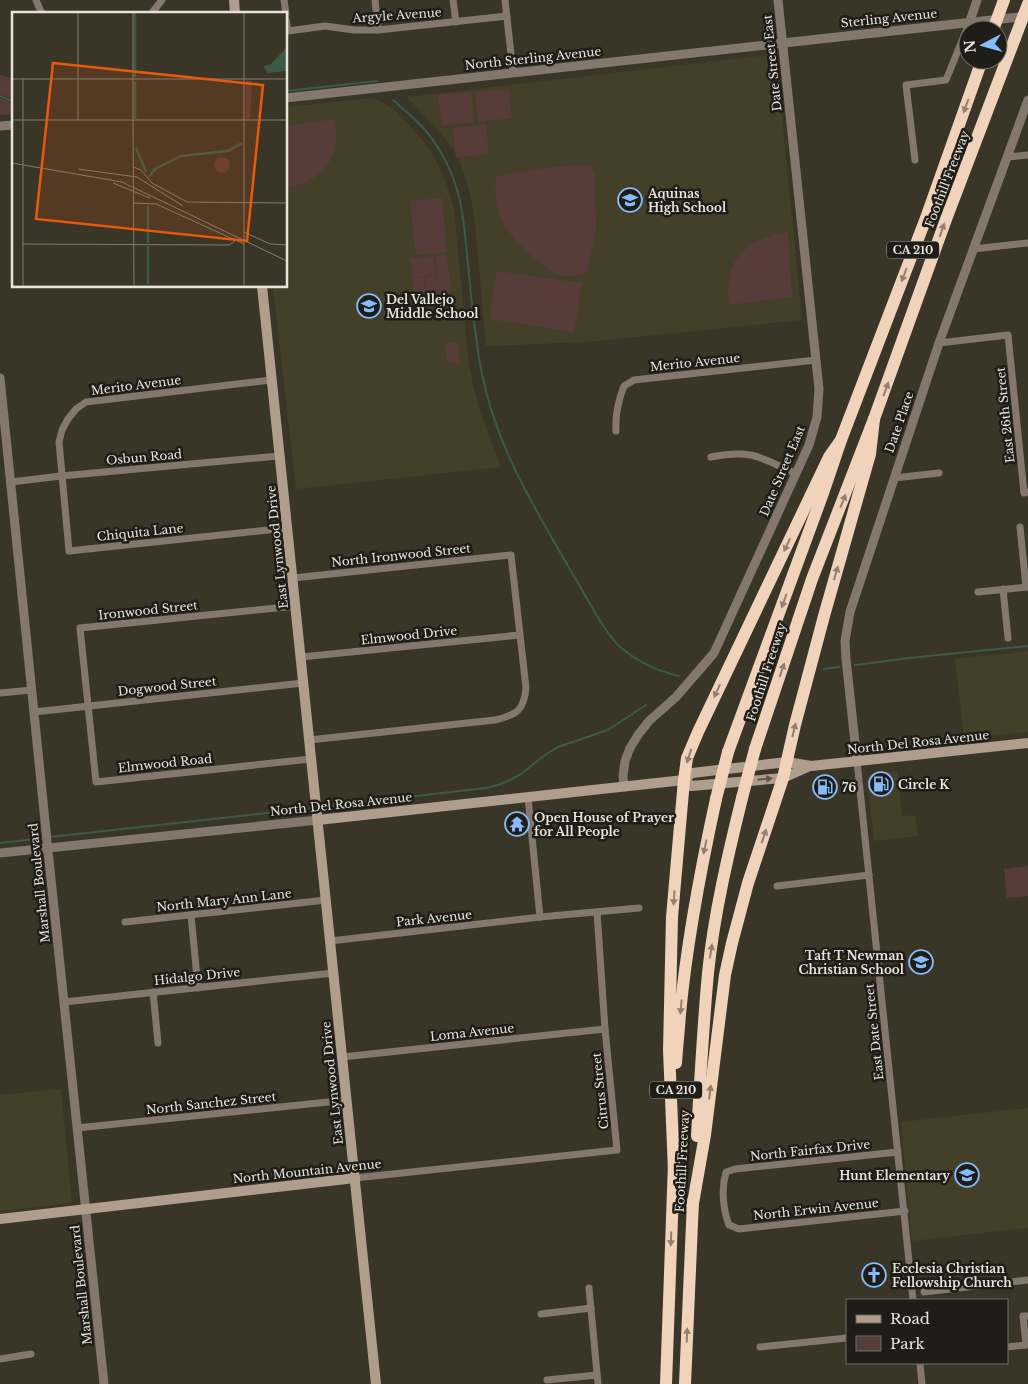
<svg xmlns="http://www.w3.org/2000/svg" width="1028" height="1384" font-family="'Libre Baskerville',serif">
<rect width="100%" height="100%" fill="#3a3627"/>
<g fill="#443f29">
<path d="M776,54L802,320L587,342L486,346L474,214L468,186L458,157L443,136L407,97Z"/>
<path d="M374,98L384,103L397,112L417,133L433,154L445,179L454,209L469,366L478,406L501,467L296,489L273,286H286V107Z"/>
<path d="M1028,651V732L964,739L955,659Z"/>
<path d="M897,771L902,816L915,815L918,836L874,841L867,779L871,774Z"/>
<path d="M61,1089L72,1201L71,1203L0,1211V1095Z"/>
<path d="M1028,1108V1228L912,1241L901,1122Z"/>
</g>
<g fill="#573d39">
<path d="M0,75L14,79V100L0,94Z"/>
<path d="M509,89L512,118L478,122L475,92Z"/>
<path d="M471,92L474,122L442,126L438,95Z"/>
<path d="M0,98L14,103V114L0,115Z"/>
<path d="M334,119C345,155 321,183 286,188V126Z"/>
<path d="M486,124L489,154L456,158L453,128Z"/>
<path d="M576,165L590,167L595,171L596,232L587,272C579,275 573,277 564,276C544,273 508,236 500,217C495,204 494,190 497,176L537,169Z"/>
<path d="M442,198L447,252L416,255L410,201Z"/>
<path d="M788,232L792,297L729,305C724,258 744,241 788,232Z"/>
<path d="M447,255L451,294L439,295L435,256Z"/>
<path d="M434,256L436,275L413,278L410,259Z"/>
<path d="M497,271L582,283L574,332L489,319Z"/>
<path d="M437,276L439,295L427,296L425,277Z"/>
<path d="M424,277L426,296L414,298L412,279Z"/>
<path d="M458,342L460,362L447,363L445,344Z"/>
<path d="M1028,866V896L1007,898L1004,869Z"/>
</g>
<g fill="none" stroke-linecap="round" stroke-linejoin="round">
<g stroke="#3b5a48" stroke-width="2">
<path d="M286,91L377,81"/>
<path d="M0,96L14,102"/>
<path d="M393,100C408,113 424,126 435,143C460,180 463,211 467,254C471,294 474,335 482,374C497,449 535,508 572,573C585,594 602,629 619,646C636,661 657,671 679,676"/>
<path d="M855,665L909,658L1028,646"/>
<path d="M824,669L839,667"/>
<path d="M320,807L486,788L498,785L510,780L521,774L545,755L558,747L608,730L646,705"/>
<path d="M50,837L313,808"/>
<path d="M0,843L45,838"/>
</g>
<g stroke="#84786e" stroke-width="7">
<path d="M36,0L42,14"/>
<path d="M284,0L286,14"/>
<path d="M375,0L378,30"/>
<path d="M453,0L456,22"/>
<path d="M505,0L513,72"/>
<path d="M151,14L162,0"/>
<path d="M286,19L288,31L325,26L354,30H378L507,16"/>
<path d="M1008,157L1028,155"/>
<path d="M915,160L906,85L946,80L970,21"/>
<path d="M973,249L1028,243"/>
<path d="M939,343L1008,335L1024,493L1028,492"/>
<path d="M271,380L86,402L76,409L68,419L62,430L59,442L69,551L287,528"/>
<path d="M616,431C615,414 618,401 624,386L634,380L816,360"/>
<path d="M711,457C751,449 761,457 796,474"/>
<path d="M894,478L939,473"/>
<path d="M11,482L61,476L279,456"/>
<path d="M1020,527L1026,587"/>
<path d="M293,578L511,555L526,688C524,711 516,715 495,720L309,740"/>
<path d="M1003,589L1008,638"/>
<path d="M978,592L1028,587"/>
<path d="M296,606L80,628L96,782L311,759"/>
<path d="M301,657L519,635"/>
<path d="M0,693L32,690"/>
<path d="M34,712L303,683"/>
<path d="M857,761L913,1300"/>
<path d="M528,797L540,917"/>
<path d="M777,886L869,875"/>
<path d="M191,915L198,988"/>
<path d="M125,922L326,900"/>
<path d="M330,941L540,917L639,908"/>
<path d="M153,992L158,1043"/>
<path d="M64,1002L334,973"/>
<path d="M342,1057L605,1029"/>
<path d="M77,1128L347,1100"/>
<path d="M898,1152L735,1169L726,1172C721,1189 723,1209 729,1225L739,1229L905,1211"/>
<path d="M355,1178L617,1150L605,1029L597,912"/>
<path d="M589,1288L598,1384"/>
<path d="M924,1292L1028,1280"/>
<path d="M541,1314L591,1308"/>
<path d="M760,1347L847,1338"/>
<path d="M1007,1347L1026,1345L1023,1316H1028"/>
<path d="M0,1359L31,1354"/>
<path d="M920,1363L922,1384"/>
<path d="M547,1380L597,1375"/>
</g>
<g stroke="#84786e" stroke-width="9">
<path d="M970,21L977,0"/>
<path d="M286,98L1028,16"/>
<path d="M0,126L14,125"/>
<path d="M0,378L47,841L104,1384"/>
<path d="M857,761L846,659L845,641L850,612L939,343L1028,100"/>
<path d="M624,787L623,776L625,761L630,748L638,735L649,721L676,697L714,653L809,445L817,417L819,389L778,0"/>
<path d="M0,853L318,820"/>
</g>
<g stroke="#af9d8d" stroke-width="10">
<path d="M234,0L235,14"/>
<path d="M262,286L376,1384"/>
<path d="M684,780L691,786L783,778L810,766"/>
<path d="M318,820L684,780L692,773L787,762L811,766L1028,743"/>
<path d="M0,1219L355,1178"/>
</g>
<g stroke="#f0d3ba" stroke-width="12">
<path d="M755,749L812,579L874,419L945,222L1015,38"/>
<path d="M728,752L822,496L841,440L926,218L982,60"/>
<path d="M676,1063C677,1047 679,1030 680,1014C687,940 700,872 716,799"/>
<path d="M697,1136C700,1082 703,1027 708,973C714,914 728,855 742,798"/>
<path d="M674,1171L669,1050L672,917L684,780L687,758L698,732L829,457L841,440"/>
<path d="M692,1209L705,1135L725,975L732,943L748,883L783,778L795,725L824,616L870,454L874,419"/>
<path d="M666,1384L674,1163"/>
<path d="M685,1384L693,1201"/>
</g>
<g stroke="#f0d3ba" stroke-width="12">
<path d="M993,30L1004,0"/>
<path d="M1015,38L1028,4"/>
<path d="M742,798L755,749"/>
<path d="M716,799L728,752"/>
</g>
</g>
<defs><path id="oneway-solid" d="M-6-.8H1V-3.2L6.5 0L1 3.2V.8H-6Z" transform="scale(1.25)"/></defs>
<g fill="#928171">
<use href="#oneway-solid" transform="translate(966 106) rotate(110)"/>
<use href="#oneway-solid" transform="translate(942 230) rotate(-71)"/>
<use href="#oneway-solid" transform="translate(904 275) rotate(111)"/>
<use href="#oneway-solid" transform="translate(886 389) rotate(-70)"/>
<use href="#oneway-solid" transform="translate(843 501) rotate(-68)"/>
<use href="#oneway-solid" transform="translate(787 545) rotate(115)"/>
<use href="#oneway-solid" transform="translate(836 573) rotate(-74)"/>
<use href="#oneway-solid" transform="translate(784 601) rotate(110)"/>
<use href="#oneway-solid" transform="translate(782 670) rotate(-71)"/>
<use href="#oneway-solid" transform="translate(717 691) rotate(115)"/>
<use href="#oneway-solid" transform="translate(794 730) rotate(-77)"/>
<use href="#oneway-solid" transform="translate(689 756) rotate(108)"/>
<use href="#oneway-solid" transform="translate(764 836) rotate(-71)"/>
<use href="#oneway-solid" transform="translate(705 847) rotate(102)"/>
<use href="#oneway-solid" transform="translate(674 898) rotate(94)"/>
<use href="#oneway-solid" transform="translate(711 951) rotate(-81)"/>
<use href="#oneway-solid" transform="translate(681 1007) rotate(95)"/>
<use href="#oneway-solid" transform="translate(710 1092) rotate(-83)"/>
<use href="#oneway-solid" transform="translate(671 1239) rotate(92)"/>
<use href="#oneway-solid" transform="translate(687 1335) rotate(-88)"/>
</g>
<use fill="#60574c" href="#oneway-solid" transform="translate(765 779) rotate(-5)"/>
<defs>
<g id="school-ring" transform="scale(1.25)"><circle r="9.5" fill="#1f1d17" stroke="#87bbfb" stroke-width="1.5"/><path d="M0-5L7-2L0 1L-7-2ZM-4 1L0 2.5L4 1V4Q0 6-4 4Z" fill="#87bbfb"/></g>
<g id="fuel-ring" transform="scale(1.25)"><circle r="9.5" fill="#1f1d17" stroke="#87bbfb" stroke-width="1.5"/><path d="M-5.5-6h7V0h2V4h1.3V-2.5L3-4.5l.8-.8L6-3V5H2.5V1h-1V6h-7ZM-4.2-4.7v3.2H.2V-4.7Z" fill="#87bbfb"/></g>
<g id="temple-ring" transform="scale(1.25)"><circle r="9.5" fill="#1f1d17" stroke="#87bbfb" stroke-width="1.5"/><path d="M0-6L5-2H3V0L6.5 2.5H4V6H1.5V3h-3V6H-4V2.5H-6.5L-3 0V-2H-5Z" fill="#87bbfb"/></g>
<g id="church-ring" transform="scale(1.25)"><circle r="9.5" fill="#1f1d17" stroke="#87bbfb" stroke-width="1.5"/><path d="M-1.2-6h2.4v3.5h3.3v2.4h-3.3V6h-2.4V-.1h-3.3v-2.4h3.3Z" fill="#87bbfb"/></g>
</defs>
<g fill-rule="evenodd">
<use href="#school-ring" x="630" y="200"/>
<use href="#school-ring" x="369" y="306"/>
<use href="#fuel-ring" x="881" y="784"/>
<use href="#fuel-ring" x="825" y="787"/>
<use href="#temple-ring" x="517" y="824"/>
<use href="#school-ring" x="921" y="962"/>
<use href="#school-ring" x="967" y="1175"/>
<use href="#church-ring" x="874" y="1275"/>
</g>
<g text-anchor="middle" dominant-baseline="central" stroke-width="5" stroke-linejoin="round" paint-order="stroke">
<g fill="#1f1d17" stroke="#aba8a0" stroke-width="1">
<rect x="887" y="241.5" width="52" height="17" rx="4"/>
<rect x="650" y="1081.5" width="52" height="17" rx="4"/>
</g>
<g font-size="11" font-weight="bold" fill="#e7e4db">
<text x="913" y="250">CA 210</text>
<text x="676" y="1090">CA 210</text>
</g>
<g font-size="12" fill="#e7e4db" stroke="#1f1d17">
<text transform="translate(397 15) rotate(-4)">Argyle Avenue</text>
<text transform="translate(889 18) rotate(-6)">Sterling Avenue</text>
<text transform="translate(533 58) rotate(-6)">North Sterling Avenue</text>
<text transform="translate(772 63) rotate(-96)">Date Street East</text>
<text transform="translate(947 179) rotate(-69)">Foothill Freeway</text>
<text transform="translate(695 362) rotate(-6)">Merito Avenue</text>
<text transform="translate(136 385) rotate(-7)">Merito Avenue</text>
<text transform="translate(1005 415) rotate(-96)">East 26th Street</text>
<text transform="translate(899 422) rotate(-71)">Date Place</text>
<text transform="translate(144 457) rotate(-5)">Osbun Road</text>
<text transform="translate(782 471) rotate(-67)">Date Street East</text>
<text transform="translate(140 532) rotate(-6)">Chiquita Lane</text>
<text transform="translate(277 547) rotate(-96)">East Lynwood Drive</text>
<text transform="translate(401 555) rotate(-6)">North Ironwood Street</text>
<text transform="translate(148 610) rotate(-6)">Ironwood Street</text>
<text transform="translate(409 635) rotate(-6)">Elmwood Drive</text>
<text transform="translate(766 672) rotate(-72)">Foothill Freeway</text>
<text transform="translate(167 686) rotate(-6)">Dogwood Street</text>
<text transform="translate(918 742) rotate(-6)">North Del Rosa Avenue</text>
<text transform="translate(165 763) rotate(-6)">Elmwood Road</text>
<text transform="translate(341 804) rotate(-6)">North Del Rosa Avenue</text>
<text transform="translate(39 883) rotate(-96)">Marshall Boulevard</text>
<text transform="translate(224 900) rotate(-6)">North Mary Ann Lane</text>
<text transform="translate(434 918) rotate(-6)">Park Avenue</text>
<text transform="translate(197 976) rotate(-6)">Hidalgo Drive</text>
<text transform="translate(472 1032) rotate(-6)">Loma Avenue</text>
<text transform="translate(874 1032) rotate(-96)">East Date Street</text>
<text transform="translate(332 1083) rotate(-96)">East Lynwood Drive</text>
<text transform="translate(600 1091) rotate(-96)">Citrus Street</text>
<text transform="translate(211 1103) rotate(-6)">North Sanchez Street</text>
<text transform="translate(810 1150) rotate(-6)">North Fairfax Drive</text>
<text transform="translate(682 1161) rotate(-87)">Foothill Freeway</text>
<text transform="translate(307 1171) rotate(-6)">North Mountain Avenue</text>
<text transform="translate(816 1209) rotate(-6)">North Erwin Avenue</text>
<text transform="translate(81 1285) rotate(-96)">Marshall Boulevard</text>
</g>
<g font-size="12" font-weight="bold" fill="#e7e4db" stroke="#1f1d17" text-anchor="start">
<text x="648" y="193">Aquinas<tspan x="648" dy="14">High School</tspan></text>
<text x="386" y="299">Del Vallejo<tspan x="386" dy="14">Middle School</tspan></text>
<text x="898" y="784">Circle K</text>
<text x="842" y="787">76</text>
<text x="534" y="817">Open House of Prayer<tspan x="534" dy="14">for All People</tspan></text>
<text x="904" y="955" text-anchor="end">Taft T Newman<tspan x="904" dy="14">Christian School</tspan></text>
<text x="950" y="1175" text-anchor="end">Hunt Elementary</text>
<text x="892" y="1268">Ecclesia Christian<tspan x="892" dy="14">Fellowship Church</tspan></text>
</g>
</g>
<g transform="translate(12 12)">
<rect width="275" height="275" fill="#3a3627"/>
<path d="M234,68L240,69L238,107H234ZM202 153a8 8 0 1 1 16 0a8 8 0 1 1-16 0Z" fill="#573d39"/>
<path d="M275,35V59L255,61L252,54L259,52Z" fill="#3b5a48"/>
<path fill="none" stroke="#3b5a48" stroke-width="2.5" d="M123,65V0M123,69V107M124,136L134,160M137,165L143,157L169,144L216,139L230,131M136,193V231M136,272V234"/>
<path fill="none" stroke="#7f7c6f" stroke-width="1" d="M66,0V108M121,0V108M232,0V275M0,67H275M11,67V274M0,108H275M121,108L122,275M0,151L110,170L275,249M121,155L129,158L140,171L175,190L275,191M66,157L125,165L171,194M101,171L138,186M122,191L144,192L232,232M232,220L258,232L275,233M11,232L217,233L223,229M0,274H275"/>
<path fill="#e8590c" fill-opacity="0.15" stroke="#e8590c" stroke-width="2.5" d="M41,51L251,73L235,229L24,207Z"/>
<rect width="275" height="275" fill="none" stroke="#e7e4db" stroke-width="2.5"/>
</g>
<rect x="846" y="1299" width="162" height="65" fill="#1f1d17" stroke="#6f6d65"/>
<rect x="856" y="1315" width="25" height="8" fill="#af9d8d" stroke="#6f6d65"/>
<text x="890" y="1324" font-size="15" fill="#e7e4db">Road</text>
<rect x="856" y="1336" width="25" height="15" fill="#573d39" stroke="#6f6d65"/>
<text x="890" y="1349" font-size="15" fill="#e7e4db">Park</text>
<g transform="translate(983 45) rotate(264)"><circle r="24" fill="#1f1d17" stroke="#6f6d65"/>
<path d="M0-4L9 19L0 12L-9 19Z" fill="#87bbfb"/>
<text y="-8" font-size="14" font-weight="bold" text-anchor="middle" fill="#e7e4db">N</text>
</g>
</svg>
